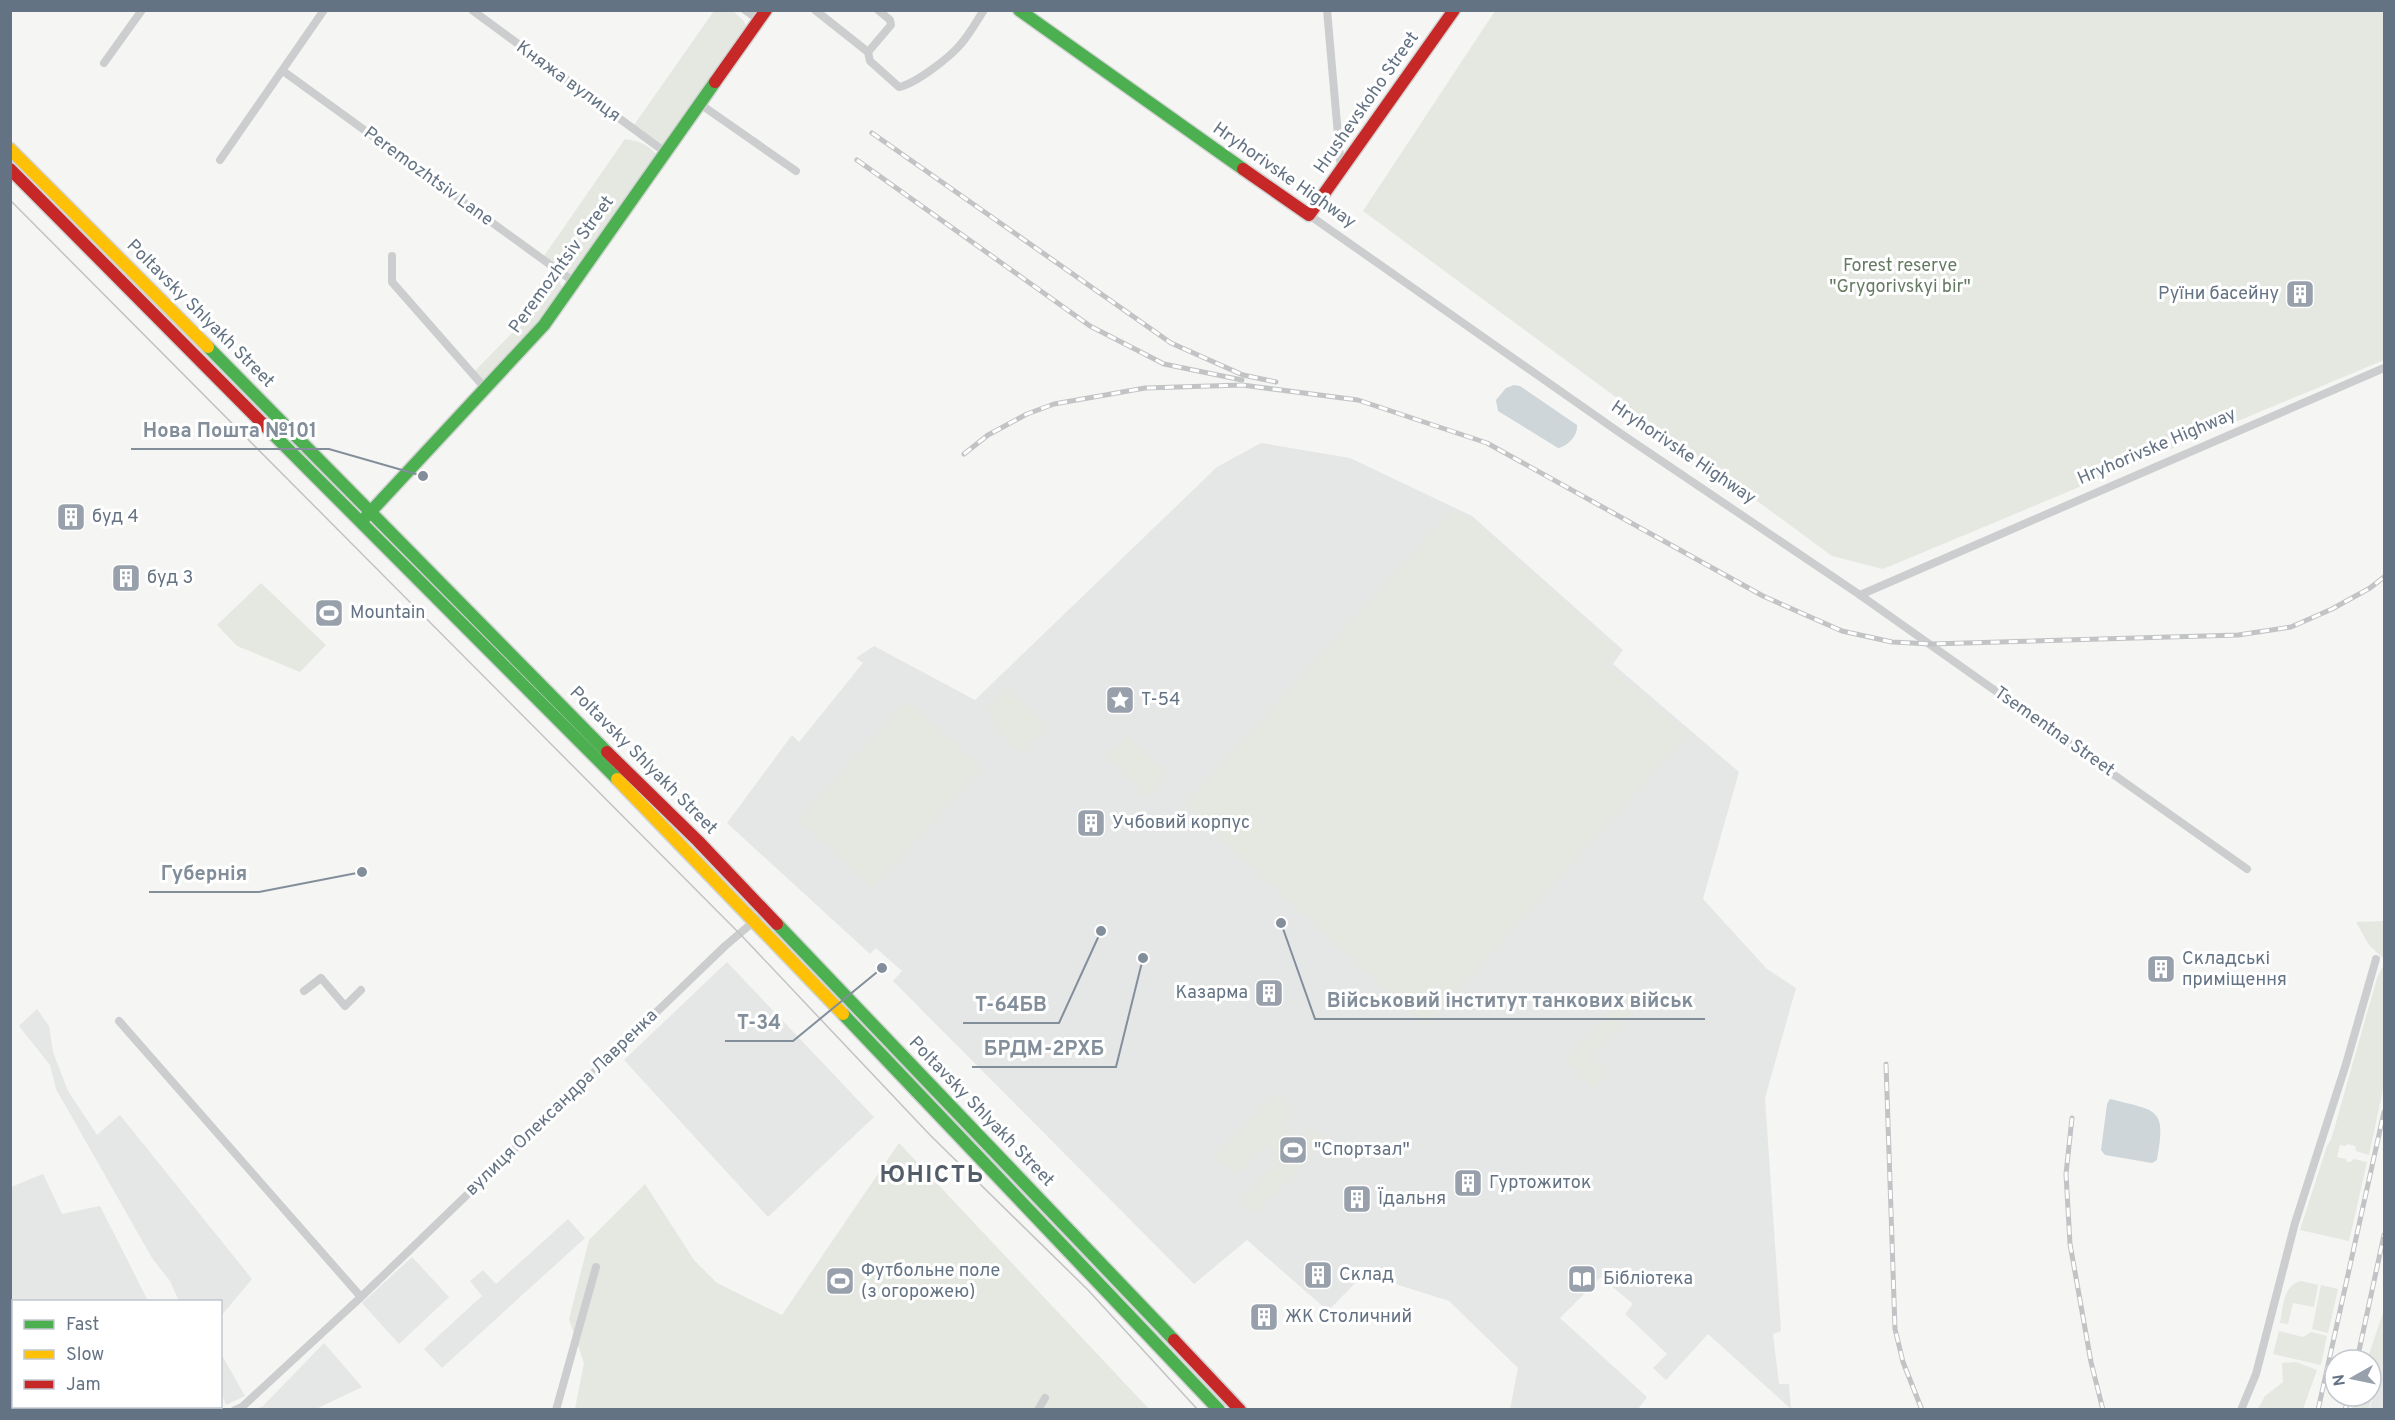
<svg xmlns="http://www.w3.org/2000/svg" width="2395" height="1420" font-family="Overpass,sans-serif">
<rect width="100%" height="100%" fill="#f5f5f3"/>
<g fill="#e5e7e6">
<path d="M1261,443L1350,458L1472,516L1623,650L1613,664L1739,772L1703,899L1767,969L1796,988L1765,1098L1781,1331L1773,1334L1779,1384H1789L1791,1409L1708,1334L1666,1380L1653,1368L1667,1354L1625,1314L1633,1304L1601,1277L1560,1318L1647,1397L1638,1409H1510L1518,1368L1449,1301L1364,1274L1328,1311L1247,1240L1194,1284L893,981L902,971L876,948L870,954L727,823L792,735L799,742L863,663L856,658L874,646L975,700L1217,467Z"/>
<path d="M727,962L874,1117L768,1217L624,1060Z"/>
<path d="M37,1009L49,1026L53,1052L68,1091L97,1135L120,1115L252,1279L221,1316L220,1302L179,1301L170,1281L152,1258L56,1089L50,1065L19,1026Z"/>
<path d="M43,1174L62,1214L100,1206L148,1301L14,1302V1406H194L195,1409H11V1187Z"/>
<path d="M568,1219L585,1238L442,1368L424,1349L482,1296L470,1281L483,1270L496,1284Z"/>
<path d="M412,1257L449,1297L399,1344L362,1303Z"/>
<path d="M324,1343L362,1387L316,1409H256L263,1406Z"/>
<path d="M2384,1343V1409H2370Z"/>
<path d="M220,1352L245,1396L226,1405L221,1393Z"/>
</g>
<g fill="#e4e8e1">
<path d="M714,11H733L744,21L749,34L665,152L632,128Z"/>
<path d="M1495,11H2384V360L1883,569L1832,556L1363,211Z"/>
<path d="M625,139C641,141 651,146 660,160L581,272L565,276L542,259Z"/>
<path d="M551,278L559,280L565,295L485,388L472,374L513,332L541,281Z"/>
<path d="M1452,510L1471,518L1617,649L1606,665L1689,733L1425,1026L1184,805Z"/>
<path d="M261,583L326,645L300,672L237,646L217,625Z"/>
<path d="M1006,687L1047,727L1020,754L998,732L987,709Z"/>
<path d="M907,700L982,768L873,888L798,819Z"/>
<path d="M1126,735L1168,774L1147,797L1105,757Z"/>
<path d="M2384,921V959L2369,945L2356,922Z"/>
<path d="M2383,966L2384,967V1085L2369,1155L2356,1151L2355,1146L2347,1144L2346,1146L2340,1145L2337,1157L2346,1159L2347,1162H2350L2354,1159L2367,1162L2349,1241L2300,1230L2327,1146L2331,1140L2377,978Z"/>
<path d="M1635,989L1647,1000L1591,1056L1608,1074L1594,1089L1564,1060Z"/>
<path d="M1276,1093L1294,1111L1280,1125L1297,1142L1312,1127L1325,1140L1255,1213L1241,1200L1280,1159L1265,1145L1235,1176L1214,1156Z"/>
<path d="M899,1143L1149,1409H575L584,1363L569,1319L589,1240L645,1184L694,1260L717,1283L782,1315Z"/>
<path d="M2301,1281L2318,1285L2314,1307L2293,1303L2288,1324L2280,1323C2283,1308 2283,1285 2301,1281Z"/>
<path d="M2321,1285L2338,1289L2328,1333L2312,1329Z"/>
<path d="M2384,1310V1347L2369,1409H2352L2355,1396H2371V1360H2367Z"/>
<path d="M2279,1331L2303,1337L2311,1332L2327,1336L2321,1365L2273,1354Z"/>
<path d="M2296,1362L2317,1370L2303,1409H2258L2265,1396L2283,1382L2282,1363Z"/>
</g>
<g fill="#ced6d9">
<path d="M1514,385L1520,386L1577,425C1578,435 1568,446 1558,448L1498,411L1496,400L1506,388Z"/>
<path d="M2110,1099C2157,1111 2167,1107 2157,1160L2152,1163L2105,1155L2101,1150L2107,1104Z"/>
</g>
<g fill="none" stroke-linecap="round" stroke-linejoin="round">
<g stroke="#d1d3d3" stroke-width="15">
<g id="fast">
<path d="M1019,10L1243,169"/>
<path d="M208,347L607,752"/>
<path d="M267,428L617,779"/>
<path d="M362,521L544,325L715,82"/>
<path d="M777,924L1174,1340"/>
<path d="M843,1014L1219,1410"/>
</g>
</g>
<g stroke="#d1d3d3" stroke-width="15">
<g id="slow">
<path d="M10,149L208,347"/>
<path d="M617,779L843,1014"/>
</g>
</g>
<g stroke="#d1d3d3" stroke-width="15">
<g id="jam">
<path d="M715,82L766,10"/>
<path d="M10,169L267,428"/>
<path d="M1243,169L1309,215L1454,10"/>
<path d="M607,752L698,841L777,924"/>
<path d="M1174,1340L1240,1410"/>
</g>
</g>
<g stroke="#cccdce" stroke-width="8">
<path d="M472,10L665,152"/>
<path d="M745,10L759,20"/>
<path d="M815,10L868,52L870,61L899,87C915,84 949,58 960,45C969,35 976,22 984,10"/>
<path d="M1327,10L1341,169"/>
<path d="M868,52L891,25L890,20L878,10"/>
<path d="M104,63L142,10"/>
<path d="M283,71L574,282"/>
<path d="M700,104L796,171"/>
<path d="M220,160L324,10"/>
<path d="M1309,215L1623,435L1860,595L2247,869"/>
<path d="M392,256V282L485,388"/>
<path d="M1860,595L2384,368"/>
<path d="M304,991L321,978L345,1006L361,990"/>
<path d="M119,1021L361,1297"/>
<path d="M235,1410L242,1407L361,1297L725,946L758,918"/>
<path d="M556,1410L596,1267"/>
<path d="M1038,1410L1045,1398"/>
<path d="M2241,1410L2256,1374L2295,1223L2346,1064L2376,959"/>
</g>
<use href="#fast" stroke="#4caf50" stroke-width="12"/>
<use href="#slow" stroke="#ffc107" stroke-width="12"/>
<use href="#jam" stroke="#c62828" stroke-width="12"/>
<path stroke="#c2c3c4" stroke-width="1.5" d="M10,200L740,934L930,1135L1088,1290L1198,1410"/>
<g stroke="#c2c3c4" stroke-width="5">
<g id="rail">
<path d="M872,133L1171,343L1243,375L1276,382"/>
<path d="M857,160L1090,326L1164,364L1242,380"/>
<path d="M964,454L988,435L1027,414L1054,404L1145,388L1242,385L1358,400L1487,443L1763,596L1842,631L1892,642L1931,644L2238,635L2291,627L2332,609L2370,588L2384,577"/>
<path d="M1886,1064L1895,1329L1903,1362L1922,1410"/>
<path d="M2072,1118L2066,1174L2070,1244L2091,1362L2103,1410"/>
<path d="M2357,1360L2384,1235"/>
<path d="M2318,1410L2384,1112"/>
<path d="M2345,1410L2349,1396"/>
</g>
</g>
<use href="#rail" stroke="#fff" stroke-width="3" stroke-dasharray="9" stroke-linecap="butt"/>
</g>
<defs>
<g id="building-square" transform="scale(1.5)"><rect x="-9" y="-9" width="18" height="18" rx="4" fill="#97a0ab" stroke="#fff"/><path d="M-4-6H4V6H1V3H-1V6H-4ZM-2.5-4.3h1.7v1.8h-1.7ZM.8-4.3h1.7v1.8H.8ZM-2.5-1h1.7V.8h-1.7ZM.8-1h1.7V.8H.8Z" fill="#fff"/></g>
<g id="stadium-square" transform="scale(1.5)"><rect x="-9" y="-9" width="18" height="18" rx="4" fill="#97a0ab" stroke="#fff"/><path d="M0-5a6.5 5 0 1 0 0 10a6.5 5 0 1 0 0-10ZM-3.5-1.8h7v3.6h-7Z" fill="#fff"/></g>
<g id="sight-square" transform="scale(1.5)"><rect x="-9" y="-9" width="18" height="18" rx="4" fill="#97a0ab" stroke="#fff"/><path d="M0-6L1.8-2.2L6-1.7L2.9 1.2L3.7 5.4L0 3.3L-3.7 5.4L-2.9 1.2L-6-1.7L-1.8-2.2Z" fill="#fff"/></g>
<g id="library-square" transform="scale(1.5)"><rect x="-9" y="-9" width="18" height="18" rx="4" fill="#97a0ab" stroke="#fff"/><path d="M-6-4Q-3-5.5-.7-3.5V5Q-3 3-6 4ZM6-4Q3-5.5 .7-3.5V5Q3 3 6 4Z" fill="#fff"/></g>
</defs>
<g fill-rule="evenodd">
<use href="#building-square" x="2300" y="294"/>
<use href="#building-square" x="71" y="517"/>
<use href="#building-square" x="126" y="578"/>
<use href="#stadium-square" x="329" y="613"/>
<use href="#sight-square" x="1120" y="700"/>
<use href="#building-square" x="1091" y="823"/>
<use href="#building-square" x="2161" y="969"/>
<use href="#building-square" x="1269" y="993"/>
<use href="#stadium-square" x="1293" y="1150"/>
<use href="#building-square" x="1468" y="1183"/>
<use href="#building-square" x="1357" y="1199"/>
<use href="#building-square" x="1318" y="1275"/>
<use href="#library-square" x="1582" y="1279"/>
<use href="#stadium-square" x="840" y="1281"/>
<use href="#building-square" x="1264" y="1317"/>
</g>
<g text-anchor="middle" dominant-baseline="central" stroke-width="6" stroke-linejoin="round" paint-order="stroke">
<g font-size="18" fill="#647384" stroke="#fff">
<text transform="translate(568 82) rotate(36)">Княжа вулиця</text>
<text transform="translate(1367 103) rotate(-55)">Hrushevskoho Street</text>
<text transform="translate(1284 176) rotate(35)">Hryhorivske Highway</text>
<text transform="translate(428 177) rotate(36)">Peremozhtsiv Lane</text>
<text transform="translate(562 265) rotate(-54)">Peremozhtsiv Street</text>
<text transform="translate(200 314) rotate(45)">Poltavsky Shlyakh Street</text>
<text transform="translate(2157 447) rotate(-23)">Hryhorivske Highway</text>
<text transform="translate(1683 453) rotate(34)">Hryhorivske Highway</text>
<text transform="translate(2054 732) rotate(35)">Tsementna Street</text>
<text transform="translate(643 761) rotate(45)">Poltavsky Shlyakh Street</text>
<text transform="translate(562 1103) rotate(-44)">вулиця Олександра Лавренка</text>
<text transform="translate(981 1112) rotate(46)">Poltavsky Shlyakh Street</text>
</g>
<g font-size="18" fill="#667b63" stroke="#fff">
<text x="1900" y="266">Forest reserve<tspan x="1900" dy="21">"Grygorivskyi bir"</tspan></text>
</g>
<g font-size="18" fill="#647384" stroke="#fff" text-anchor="start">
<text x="2279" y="294" text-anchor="end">Руїни басейну</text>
<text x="92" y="517">буд 4</text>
<text x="147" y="578">буд 3</text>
<text x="350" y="613">Mountain</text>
<text x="1141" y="700">Т-54</text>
<text x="1112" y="823">Учбовий корпус</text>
<text x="2182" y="959">Складські<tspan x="2182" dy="21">приміщення</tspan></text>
<text x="1248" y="993" text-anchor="end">Казарма</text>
<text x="1314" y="1150">"Спортзал"</text>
<text x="1489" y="1183">Гуртожиток</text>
<text x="1378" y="1199">Їдальня</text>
<text x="861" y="1271">Футбольне поле<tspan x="861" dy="21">(з огорожею)</tspan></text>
<text x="1339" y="1275">Склад</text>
<text x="1603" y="1279">Бібліотека</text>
<text x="1285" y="1317">ЖК Столичний</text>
</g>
<g font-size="24" font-weight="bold" letter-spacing="1.5" fill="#525d69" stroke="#fff">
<text x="932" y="1176">ЮНІСТЬ</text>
</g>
</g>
<path fill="none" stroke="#838e9b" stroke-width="2" d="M423 476L329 449H131M362 872L259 892H149M1281 923L1315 1019H1705M1101 931L1059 1023H963M882 968L793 1041H725M1143 958L1116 1067H972"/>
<g fill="#838e9b" stroke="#fff" stroke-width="2">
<circle cx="423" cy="476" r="6"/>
<circle cx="362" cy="872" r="6"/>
<circle cx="1281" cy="923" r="6"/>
<circle cx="1101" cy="931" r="6"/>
<circle cx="882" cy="968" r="6"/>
<circle cx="1143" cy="958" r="6"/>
</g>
<g font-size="20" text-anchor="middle" font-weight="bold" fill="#838e9b" stroke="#fff" stroke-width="6" stroke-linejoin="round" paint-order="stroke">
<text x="230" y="437">Нова Пошта №101</text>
<text x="204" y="880">Губернія</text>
<text x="1510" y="1007">Військовий інститут танкових військ</text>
<text x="1011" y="1011">Т-64БВ</text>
<text x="759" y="1029">T-34</text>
<text x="1044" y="1055">БРДМ-2РХБ</text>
</g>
<rect width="2395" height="1420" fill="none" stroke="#647384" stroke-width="24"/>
<rect x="12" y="1300" width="210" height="108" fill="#ffffff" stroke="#c1c7ce" stroke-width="1.5"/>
<rect x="24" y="1320" width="30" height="9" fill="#4caf50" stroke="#c1c7ce" stroke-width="1.5"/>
<text x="66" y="1330" font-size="18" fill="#647384">Fast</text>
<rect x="24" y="1350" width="30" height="9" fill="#ffc107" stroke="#c1c7ce" stroke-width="1.5"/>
<text x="66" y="1360" font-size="18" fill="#647384">Slow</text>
<rect x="24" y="1380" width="30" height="9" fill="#c62828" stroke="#c1c7ce" stroke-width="1.5"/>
<text x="66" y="1390" font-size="18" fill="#647384">Jam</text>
<g transform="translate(2353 1378) rotate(261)"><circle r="28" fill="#ffffff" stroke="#c1c7ce" stroke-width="1.5"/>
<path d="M0-4.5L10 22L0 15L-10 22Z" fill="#97a0ab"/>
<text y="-9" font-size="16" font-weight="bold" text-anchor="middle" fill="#647384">N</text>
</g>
</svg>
